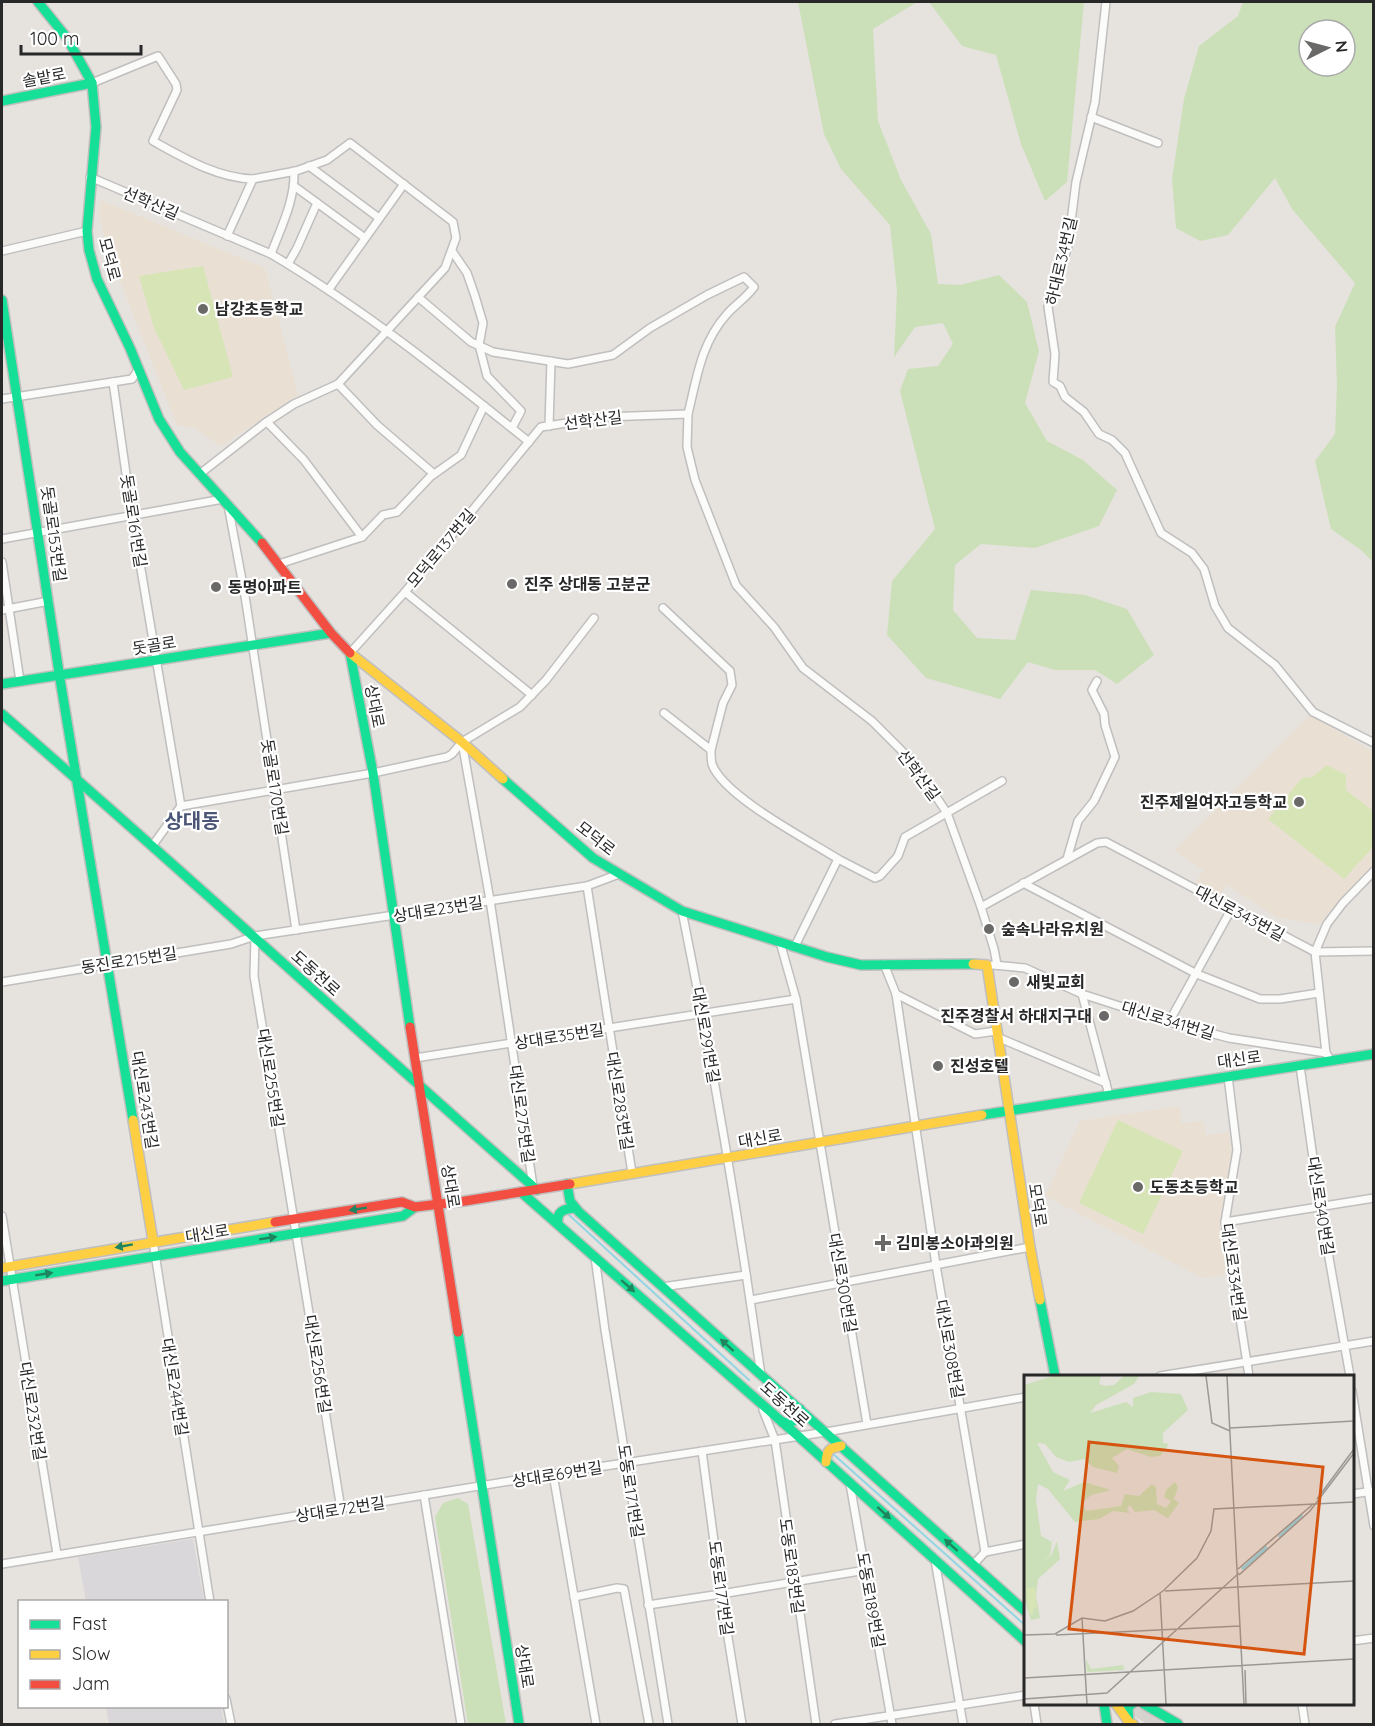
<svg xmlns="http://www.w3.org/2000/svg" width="1375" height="1726" font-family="Quicksand,'Noto Sans KR',sans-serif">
<rect width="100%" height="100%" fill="#e6e2de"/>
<g fill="#d9d7d9">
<path d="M193,1539L204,1601H86L78,1557Z"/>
<path d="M106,1707H221L224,1724H109Z"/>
</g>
<g fill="#e9e0d3">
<path d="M101,200L265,268L298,395L221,446L194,428L177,425L119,279L109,265L99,211Z"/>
<path d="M1310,715L1373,752V867L1321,922L1315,924L1276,917L1227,885L1219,897L1193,888L1203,870L1174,851Z"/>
<path d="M1179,1106L1182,1123L1203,1121L1206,1135L1229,1132L1232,1152L1220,1223L1227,1271L1223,1275L1203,1278L1045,1196L1080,1121Z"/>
</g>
<g fill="#cbe0b8" fill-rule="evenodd">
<path d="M798,2H917L873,29L878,121L901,180L931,234L938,284L960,285L999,275L1027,302L1039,351L1025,403L1047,441L1083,460L1117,490L1099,526L1035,548L981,544L955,565L953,610L977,638L1015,640L1031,590L1085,595L1127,609L1154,655L1117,684L1095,670H1055L1028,662L1000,699L926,678L887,635L892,581L935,529L900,391L908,369L938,366L953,344L943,323L915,327L894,357L897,291L890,225L841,169L824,134Z"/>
<path d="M929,2H1084L1067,182L1045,201L1021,144L996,55L962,46Z"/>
<path d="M1243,2H1373V562L1361,550L1331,529L1315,461L1335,434L1337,385L1335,327L1355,283L1292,209L1275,178L1228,235L1200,241L1176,228L1172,179L1184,99L1199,46L1238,16ZM1309,30H1345V66H1309Z"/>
<path d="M458,1498L468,1504L506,1724H468L435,1517L443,1503Z"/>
</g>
<g fill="#d6e4b6">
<path d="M203,266L233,377L184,390L154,328L139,276Z"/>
<path d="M1327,765L1346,775V790L1373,811V847L1344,879L1268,819L1302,778L1312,777Z"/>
<path d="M1118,1120L1183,1151L1143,1234L1079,1203Z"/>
</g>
<path fill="#d6d2ce" d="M1136,1704L1161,1715L1163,1720L1160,1724H1147L1134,1716L1132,1709Z"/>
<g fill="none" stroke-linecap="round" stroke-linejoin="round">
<g stroke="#94d5e5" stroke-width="2">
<path d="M568,1214L749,1380"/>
<path d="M832,1453L1026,1626"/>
</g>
<g stroke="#c0bfbf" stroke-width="10">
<g id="street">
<path d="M1106,2L1095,102L1076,182L1068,246L1048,307L1055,354L1053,382L1060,386L1065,397L1084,412L1099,434L1112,440L1125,453L1161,533L1192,553L1204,569L1215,606L1228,628L1275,665L1313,712L1374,743"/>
<path d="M92,83L158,56L176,84L177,90L153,141C184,158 217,178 253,179"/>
<path d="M1091,117L1158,143"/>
<path d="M309,166L379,218"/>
<path d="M90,177L271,254C362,308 446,375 529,442"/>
<path d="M294,186L365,238"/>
<path d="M2,251L87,231"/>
<path d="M452,251L467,273L475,296L483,323L479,345L487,376L521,411L512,428"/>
<path d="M271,254C281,227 295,201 294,171"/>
<path d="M288,264L297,248L317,203"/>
<path d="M329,289L404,184"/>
<path d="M418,297L471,342L493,352L568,364L613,355L650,328L707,295L744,277L754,287C746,298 736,304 727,314C701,343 697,377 688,414"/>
<path d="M113,382L132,516L181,806"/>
<path d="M338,384L377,425L434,474"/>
<path d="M2,399L132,379L138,370"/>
<path d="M267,422L304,460L362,537"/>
<path d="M549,426L551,361"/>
<path d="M201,473L265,423L294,404L338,384L445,268L456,238L453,222L350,143L327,160L296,171L253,179L227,236"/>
<path d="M228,505L245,596L296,930"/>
<path d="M2,539L223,499"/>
<path d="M2,562L20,681"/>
<path d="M279,564L362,537L383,515L397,512L430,477L461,455L484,406"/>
<path d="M405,592L532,695"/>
<path d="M663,608L730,671L732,685L723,703L711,750"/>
<path d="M2,610L49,601"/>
<path d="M350,653L405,592L541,427L605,417L688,414L687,447L695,480L736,585L774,627L803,668L872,721L913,762L947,813L981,907L994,949L997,965"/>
<path d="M664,713L711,750C711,754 711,759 712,764C723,796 808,840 838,859"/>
<path d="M462,742L490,900L533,1186"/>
<path d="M153,845L181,806L373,773L447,757L452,754L462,742L520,707L546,680L594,618"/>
<path d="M1067,859L1078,821L1094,801L1115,757L1105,725L1104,714L1092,690L1097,681"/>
<path d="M1023,883L1197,974L1260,999H1280L1319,993"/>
<path d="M587,886L632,1173"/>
<path d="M981,907L1097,843L1106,842L1315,952L1374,951"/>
<path d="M682,911C713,1065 739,1220 761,1375"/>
<path d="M255,936L254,976L341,1509"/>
<path d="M780,942L796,999L867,1424"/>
<path d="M795,946L838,859L875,878L880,876L898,856L905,837L1002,781"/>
<path d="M1315,952L1326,1053L1328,1056"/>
<path d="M1315,952L1327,924L1343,903L1374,871"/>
<path d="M884,964L896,994L936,1265L985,1552L973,1565"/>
<path d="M993,965L1025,968L1082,994L1169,1022L1229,1038L1326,1053"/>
<path d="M2,982L231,944L255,936L587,886L619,874"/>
<path d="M896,994L975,1034L996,1031"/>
<path d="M1082,994L1109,1095"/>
<path d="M1169,1022L1232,908"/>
<path d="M997,1037L1106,1083"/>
<path d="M415,1058L796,999"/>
<path d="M1300,1066L1320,1207L1350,1376"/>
<path d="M1228,1076L1237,1150L1225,1222L1249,1376"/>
<path d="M2,1216L57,1554"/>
<path d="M1225,1222L1374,1198"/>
<path d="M153,1241L210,1602"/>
<path d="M595,1257L605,1330L668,1724"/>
<path d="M662,1287L746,1275"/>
<path d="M751,1300L1030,1247"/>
<path d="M1160,1376L1374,1341"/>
<path d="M1352,1391L1374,1526"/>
<path d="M763,1410L775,1440L816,1724"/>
<path d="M702,1451L721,1594L742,1724"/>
<path d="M553,1474L596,1724"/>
<path d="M850,1484L892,1724"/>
<path d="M1352,1494L1374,1491"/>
<path d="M424,1495L461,1724"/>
<path d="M985,1552L1026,1544"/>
<path d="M935,1560L963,1724"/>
<path d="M2,1564L553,1474L826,1432L1026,1397"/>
<path d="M574,1597L617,1588L624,1589L649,1724"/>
<path d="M648,1605L721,1594L866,1570"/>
<path d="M1352,1641L1374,1638"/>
<path d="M226,1699L231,1724"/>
<path d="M1034,1704L1037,1724"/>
<path d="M1302,1704L1305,1724"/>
<path d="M835,1724L1026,1695"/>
</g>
</g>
<g stroke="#c0bfbf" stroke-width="12">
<g id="fast">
<path d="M38,2L67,38L92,83L96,127L87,231L89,250L97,279L130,348L159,419L180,452L262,543"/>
<path d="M2,101L92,83"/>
<path d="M2,300L60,679L133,1120"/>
<path d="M350,653L373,773L410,1027"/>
<path d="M2,684L331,633"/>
<path d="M2,714C182,870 358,1032 537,1190"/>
<path d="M503,779L593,858L682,911L827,957L861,965L973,964"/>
<path d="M982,1115L1374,1054"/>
<path d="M567,1184L570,1201L579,1212L1026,1612"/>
<path d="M521,1192L798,1436L1026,1642"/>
<path d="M558,1224C556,1211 564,1209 575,1208"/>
<path d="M2,1281L403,1216L415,1207"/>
<path d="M1040,1300L1055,1376"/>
<path d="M458,1332L519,1724"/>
<path d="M782,1422L789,1423L798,1419L800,1409"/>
<path d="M1104,1704L1107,1724"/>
<path d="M1144,1704L1178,1724"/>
<path d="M1129,1722L1128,1707L1132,1704"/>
</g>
</g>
<g stroke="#c0bfbf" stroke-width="12">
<g id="slow">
<path d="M350,653L462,742L503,779"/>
<path d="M973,964L987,965L1030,1247L1040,1300"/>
<path d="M133,1120L153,1241"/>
<path d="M570,1184L982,1115"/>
<path d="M2,1268L275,1222"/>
<path d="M826,1462C827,1450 829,1448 841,1446"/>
<path d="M1116,1704L1129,1722L1133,1724"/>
</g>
</g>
<g stroke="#c0bfbf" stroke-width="12">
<g id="jam">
<path d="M262,543L331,633L350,653"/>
<path d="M410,1027L458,1332"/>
<path d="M275,1222L402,1202L415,1207L465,1201L570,1184"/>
</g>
</g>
<use href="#street" stroke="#fbfbfa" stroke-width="7"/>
<use href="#fast" stroke="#16e098" stroke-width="9"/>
<use href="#slow" stroke="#ffcf43" stroke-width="9"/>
<use href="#jam" stroke="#f24e42" stroke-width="9"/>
</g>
<defs><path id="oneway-solid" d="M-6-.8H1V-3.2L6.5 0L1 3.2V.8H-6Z" transform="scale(1.5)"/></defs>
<g fill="#1f8460">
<use href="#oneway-solid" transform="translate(358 1209) rotate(171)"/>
<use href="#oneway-solid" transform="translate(268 1238) rotate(-9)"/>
<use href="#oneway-solid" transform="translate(124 1246) rotate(170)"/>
<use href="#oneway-solid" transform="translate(44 1274) rotate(-9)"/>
<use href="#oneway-solid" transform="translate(628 1286) rotate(41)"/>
<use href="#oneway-solid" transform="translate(727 1345) rotate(-138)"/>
<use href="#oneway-solid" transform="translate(884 1513) rotate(42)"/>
<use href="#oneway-solid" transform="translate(951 1545) rotate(-138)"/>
</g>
<g fill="#6a6968" stroke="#fff" stroke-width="2">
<circle cx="203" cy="309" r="6"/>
<circle cx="512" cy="584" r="6"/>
<circle cx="216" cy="587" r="6"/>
<circle cx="1299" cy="802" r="6"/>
<circle cx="989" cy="929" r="6"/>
<circle cx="1014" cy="982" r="6"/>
<circle cx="1104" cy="1016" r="6"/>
<circle cx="938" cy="1066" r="6"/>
<circle cx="1138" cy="1187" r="6"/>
<path d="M880 1234h6v6h6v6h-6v6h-6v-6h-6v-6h6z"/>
</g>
<g text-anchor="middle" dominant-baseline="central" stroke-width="4.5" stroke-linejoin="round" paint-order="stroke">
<g font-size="16" fill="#282828" stroke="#fff">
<text transform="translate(44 77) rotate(-11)">솔밭로</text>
<text transform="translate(151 203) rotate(23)">선학산길</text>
<text transform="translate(110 259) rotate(75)">모덕로</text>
<text transform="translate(1061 261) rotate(-77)">하대로34번길</text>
<text transform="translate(593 420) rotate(-7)">선학산길</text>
<text transform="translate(134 521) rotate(81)">돗골로161번길</text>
<text transform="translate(54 534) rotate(82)">돗골로153번길</text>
<text transform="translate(441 548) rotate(-50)">모덕로137번길</text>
<text transform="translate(154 645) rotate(-9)">돗골로</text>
<text transform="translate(375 706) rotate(79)">상대로</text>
<text transform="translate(919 775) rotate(53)">선학산길</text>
<text transform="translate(275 787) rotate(81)">돗골로170번길</text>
<text transform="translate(596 838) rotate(38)">모덕로</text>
<text transform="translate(438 909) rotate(-9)">상대로23번길</text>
<text transform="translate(1240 913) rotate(28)">대신로343번길</text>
<text transform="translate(129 960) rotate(-9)">동진로215번길</text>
<text transform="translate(316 973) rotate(42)">도동천로</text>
<text transform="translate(1168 1020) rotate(17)">대신로341번길</text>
<text transform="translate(706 1035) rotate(80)">대신로291번길</text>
<text transform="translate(559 1036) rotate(-9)">상대로35번길</text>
<text transform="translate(1239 1059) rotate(-8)">대신로</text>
<text transform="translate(271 1078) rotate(81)">대신로255번길</text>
<text transform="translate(145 1100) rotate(81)">대신로243번길</text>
<text transform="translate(620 1101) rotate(81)">대신로283번길</text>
<text transform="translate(522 1114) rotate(82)">대신로275번길</text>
<text transform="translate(760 1138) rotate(-10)">대신로</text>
<text transform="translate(451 1186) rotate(81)">상대로</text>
<text transform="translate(1038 1205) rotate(81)">모덕로</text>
<text transform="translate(1321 1206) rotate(81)">대신로340번길</text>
<text transform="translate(207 1233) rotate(-9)">대신로</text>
<text transform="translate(1234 1272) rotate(82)">대신로334번길</text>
<text transform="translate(843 1283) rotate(80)">대신로300번길</text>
<text transform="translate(950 1349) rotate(80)">대신로308번길</text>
<text transform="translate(318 1364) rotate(81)">대신로256번길</text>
<text transform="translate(175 1387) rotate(81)">대신로244번길</text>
<text transform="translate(785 1404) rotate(42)">도동천로</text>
<text transform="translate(33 1411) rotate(81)">대신로232번길</text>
<text transform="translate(557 1474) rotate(-9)">상대로69번길</text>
<text transform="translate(631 1491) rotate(81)">도동로171번길</text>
<text transform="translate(340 1509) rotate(-9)">상대로72번길</text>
<text transform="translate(792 1566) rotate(82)">도동로183번길</text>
<text transform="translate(721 1588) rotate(82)">도동로177번길</text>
<text transform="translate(871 1600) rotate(80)">도동로189번길</text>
<text transform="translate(525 1666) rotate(81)">상대로</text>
</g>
<g font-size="16" font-weight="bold" fill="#282828" stroke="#fff" text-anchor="start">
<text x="215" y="309">남강초등학교</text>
<text x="524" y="584">진주 상대동 고분군</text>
<text x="228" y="587">동명아파트</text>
<text x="1287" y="802" text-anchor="end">진주제일여자고등학교</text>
<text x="1001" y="929">숲속나라유치원</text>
<text x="1026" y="982">새빛교회</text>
<text x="1092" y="1016" text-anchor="end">진주경찰서 하대지구대</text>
<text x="950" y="1066">진성호텔</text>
<text x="1150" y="1187">도동초등학교</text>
<text x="896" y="1243">김미봉소아과의원</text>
</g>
<g font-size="20" font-weight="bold" fill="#4b5676" stroke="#fff">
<text x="192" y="820">상대동</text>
</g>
</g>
<g transform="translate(1024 1375)">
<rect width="330" height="330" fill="#e6e2de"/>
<path d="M29,1H77L75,9L81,11L90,10L100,1H115L110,9L72,30L66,38L102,27L109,32V23L127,17L157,19L164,35L139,58V68L145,69L136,81L127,82L103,74L88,83L95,91L93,98L69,92L60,84L45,87L32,82L21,69L13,68L29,97L46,105L39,116L60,107L87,115L67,120L58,128L62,136L97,131L101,119L115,121L128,109L132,112L133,129L142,133L147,126L140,122L142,115L151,107L154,112L150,124L155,128L144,143L130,135L111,137L106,130L103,134L106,138L89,136L75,144L51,147L24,114L14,109L12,124L17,161L28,167L26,180L17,189L28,179L33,166L36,184L14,204L12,220L16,243L7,245L0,223V10ZM62,284L67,294L99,290L100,295L63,297Z" fill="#cbe0b8"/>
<path d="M2,213H11L13,233L9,234V239H5Z" fill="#d6e4b6"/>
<path fill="none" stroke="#94d5e5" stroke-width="3" d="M255,162L278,140M218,194L243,172"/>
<path fill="none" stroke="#9a9895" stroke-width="1.5" d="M182,1L188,48L206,56M203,1L220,329M206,53L330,46M293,124L330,74M214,194L288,130M215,200L286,136L330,78M141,216L330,206M136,218L142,329M58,243L63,329M0,260L31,259L58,243L81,246L109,236L139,216L173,183L187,156L190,134L330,127M32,260L216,251M221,295L222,329M0,303L330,284M0,324L83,318L215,198"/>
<path fill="#d5540f" fill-opacity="0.15" stroke="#d5540f" stroke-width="3" d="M65,67L299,92L280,279L45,254Z"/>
<rect width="330" height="330" fill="none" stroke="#282828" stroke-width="3"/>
</g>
<rect width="1375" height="1726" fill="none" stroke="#282828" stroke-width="6"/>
<rect x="18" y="1600" width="210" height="108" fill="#ffffff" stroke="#a9a9a9" stroke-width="1.5"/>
<rect x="30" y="1620" width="30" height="9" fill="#16e098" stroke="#a9a9a9" stroke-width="1.5"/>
<text x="72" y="1630" font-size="18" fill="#282828">Fast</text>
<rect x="30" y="1650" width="30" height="9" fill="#ffcf43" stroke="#a9a9a9" stroke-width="1.5"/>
<text x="72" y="1660" font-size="18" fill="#282828">Slow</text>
<rect x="30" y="1680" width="30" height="9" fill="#f24e42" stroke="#a9a9a9" stroke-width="1.5"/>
<text x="72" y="1690" font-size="18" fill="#282828">Jam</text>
<g transform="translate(1327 48) rotate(84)"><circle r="28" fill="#ffffff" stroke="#a9a9a9" stroke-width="1.5"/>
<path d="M0-4.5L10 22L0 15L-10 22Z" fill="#6a6968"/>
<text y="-9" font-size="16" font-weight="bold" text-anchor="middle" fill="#282828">N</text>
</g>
<path d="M21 45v9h120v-9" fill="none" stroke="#282828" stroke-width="3"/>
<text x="30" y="45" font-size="18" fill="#282828" stroke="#ffffff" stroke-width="4.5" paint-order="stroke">100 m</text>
</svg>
